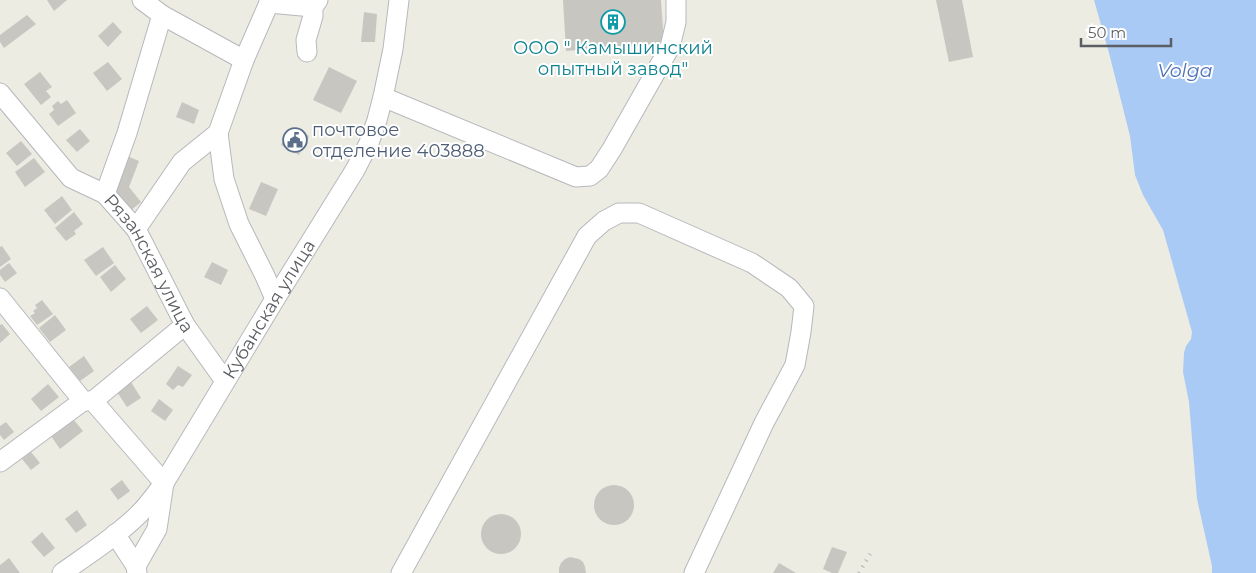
<svg xmlns="http://www.w3.org/2000/svg" width="1256" height="573" font-family="Montserrat,sans-serif">
<rect width="100%" height="100%" fill="#ecece3"/>
<path fill="#aacaf6" d="M1094,0H1256V573H1212V566L1197,499L1189,402L1183,372L1184,353L1186,346L1191,339L1192,332L1163,230L1143,195L1135,175L1130,136L1109,53Z"/>
<g fill="#c8c6c0">
<path d="M47,0H67L54,11Z"/>
<path d="M563,0H661L664,43L566,51Z"/>
<path d="M936,0H962L973,57L949,62Z"/>
<path d="M364,12L377,14L375,42H361Z"/>
<path d="M27,15L36,24L4,48L0,42V35Z"/>
<path d="M113,22L122,32L108,47L98,36Z"/>
<path d="M108,62L122,79L107,91L93,73Z"/>
<path d="M329,67L357,81L341,113L313,100Z"/>
<path d="M40,72L52,87L46,91L51,97L41,105L24,84Z"/>
<path d="M67,100L76,113L58,126L49,114L54,110L52,106L58,101L61,104Z"/>
<path d="M182,102L199,110L194,124L176,117Z"/>
<path d="M292,127L309,136L299,155L281,145Z"/>
<path d="M80,129L90,141L77,152L66,140Z"/>
<path d="M21,141L32,154L17,166L6,153Z"/>
<path d="M127,156L139,161L129,187L141,202L130,211L114,190Z"/>
<path d="M34,158L45,172L25,187L15,172Z"/>
<path d="M261,182L278,189L266,216L249,209Z"/>
<path d="M62,196L72,210L55,224L44,210Z"/>
<path d="M74,212L83,224L74,231L76,234L66,241L55,228Z"/>
<path d="M2,246L11,259L0,267V247Z"/>
<path d="M103,247L114,263L96,276L84,260Z"/>
<path d="M212,262L228,270L221,285L204,277Z"/>
<path d="M9,263L17,273L5,282L0,275V270Z"/>
<path d="M115,265L126,279L111,292L100,277Z"/>
<path d="M42,300L53,314L37,325L30,316L35,313L33,311L37,308L35,305Z"/>
<path d="M147,306L158,320L141,333L130,319Z"/>
<path d="M55,315L66,330L50,342L39,328Z"/>
<path d="M2,324L10,334L0,343V325Z"/>
<path d="M84,356L94,371L80,381L69,367Z"/>
<path d="M178,366L192,375L183,387L178,385L173,390L166,384Z"/>
<path d="M131,382L141,398L127,407L117,392Z"/>
<path d="M48,384L59,397L41,411L31,399Z"/>
<path d="M159,399L173,410L165,421L151,411Z"/>
<path d="M73,419L83,431L60,449L51,436Z"/>
<path d="M6,422L14,432L4,440L0,435V426Z"/>
<path d="M31,452L40,463L31,470L22,459Z"/>
<path d="M122,480L130,491L118,500L110,489Z"/>
<circle cx="614" cy="505" r="20"/>
<path d="M77,510L87,525L76,533L65,519Z"/>
<circle cx="501" cy="534" r="20"/>
<path d="M42,532L55,548L44,557L31,542Z"/>
<path d="M832,547L847,552L838,573H832L823,569Z"/>
<path d="M570,557L579,559L583,562L585,567L586,573H559V568L561,563L565,559Z"/>
<path d="M9,558L20,573H0V565Z"/>
<path d="M779,563L796,573H773Z"/>
</g>
<g fill="none" stroke-linecap="round" stroke-linejoin="round">
<g stroke="#b6b8bc" stroke-width="21">
<g id="minor">
<path d="M142,0L162,15L244,60"/>
<path d="M269,0V3L244,60L218,133L224,179L239,224L265,276L275,299"/>
<path d="M269,3L313,7"/>
<path d="M307,52L306,40L313,16V7L318,0"/>
<path id="s1" d="M0,93L71,178L105,194L136,229L185,325L225,381"/>
<path d="M383,97L576,177L590,176L599,169L612,149L670,47L676,22V0"/>
<path d="M105,194L127,133L162,15"/>
<path d="M136,229L182,162L218,133"/>
<path d="M0,298L83,401H93L164,483L157,529L136,566L137,573"/>
<path d="M93,401L185,325"/>
<path d="M0,462L83,401"/>
<path d="M115,534L136,566"/>
<path id="s2" d="M62,573C87,555 117,536 139,514C149,504 156,494 164,483L275,299L355,170L369,143L377,120L383,97L393,49L399,0"/>
<path d="M401,573L587,236L604,221L619,213H639L752,263L789,288L804,306L801,332L795,365L764,423L694,573"/>
</g>
</g>
<use href="#minor" stroke="#fff" stroke-width="19"/>
<path stroke="#b3b4b4" stroke-width="4" stroke-dasharray="1 6" stroke-linecap="butt" d="M859,573L873,549"/>
</g>
<defs>
<g id="building-ring" transform="scale(1.25)"><circle r="9.5" fill="#fff" stroke="#0f9aa8" stroke-width="1.5"/><path d="M-4-6H4V6H1V3H-1V6H-4ZM-2.5-4.3h1.7v1.8h-1.7ZM.8-4.3h1.7v1.8H.8ZM-2.5-1h1.7V.8h-1.7ZM.8-1h1.7V.8H.8Z" fill="#0f9aa8"/></g>
<g id="civic-ring" transform="scale(1.25)"><circle r="9.5" fill="#fff" stroke="#5c6f8a" stroke-width="1.5"/><path d="M-.6-6.5H3V-4.5H.6V-3L4-1V1h2V6H-6V1h2V-1L-.6-3ZM-1.2 2.5V6h2.4V2.5Z" fill="#5c6f8a"/></g>
</defs>
<g fill-rule="evenodd">
<use href="#building-ring" x="613" y="22"/>
<use href="#civic-ring" x="295" y="140"/>
</g>
<g text-anchor="middle" dominant-baseline="central" stroke-width="4" stroke-linejoin="round" paint-order="stroke">
<g font-size="18" fill="#0d838f" stroke="#fff">
<text x="613" y="48">ООО " Камышинский<tspan x="613" dy="21">опытный завод"</tspan></text>
</g>
<g font-size="18" fill="#4e5e75" stroke="#fff" text-anchor="start">
<text x="312" y="130">почтовое<tspan x="312" dy="21">отделение 403888</tspan></text>
</g>
<g font-size="18" fill="#5b5e62" stroke="#fff">
<text stroke="none"><textPath href="#s1" startOffset="231">Рязанская улица</textPath></text>
<text stroke="none"><textPath href="#s2" startOffset="340">Кубанская улица</textPath></text>
</g>
<g font-size="19" font-style="italic" fill="#4f73b7" stroke="#fff">
<text x="1185" y="70">Volga</text>
</g>
</g>
<path d="M1081 38v8h90v-8" fill="none" stroke="#5b5e62" stroke-width="2.5"/>
<text x="1088" y="38" font-size="15" fill="#5b5e62" stroke="#ffffff" stroke-width="4" paint-order="stroke">50 m</text>
</svg>
